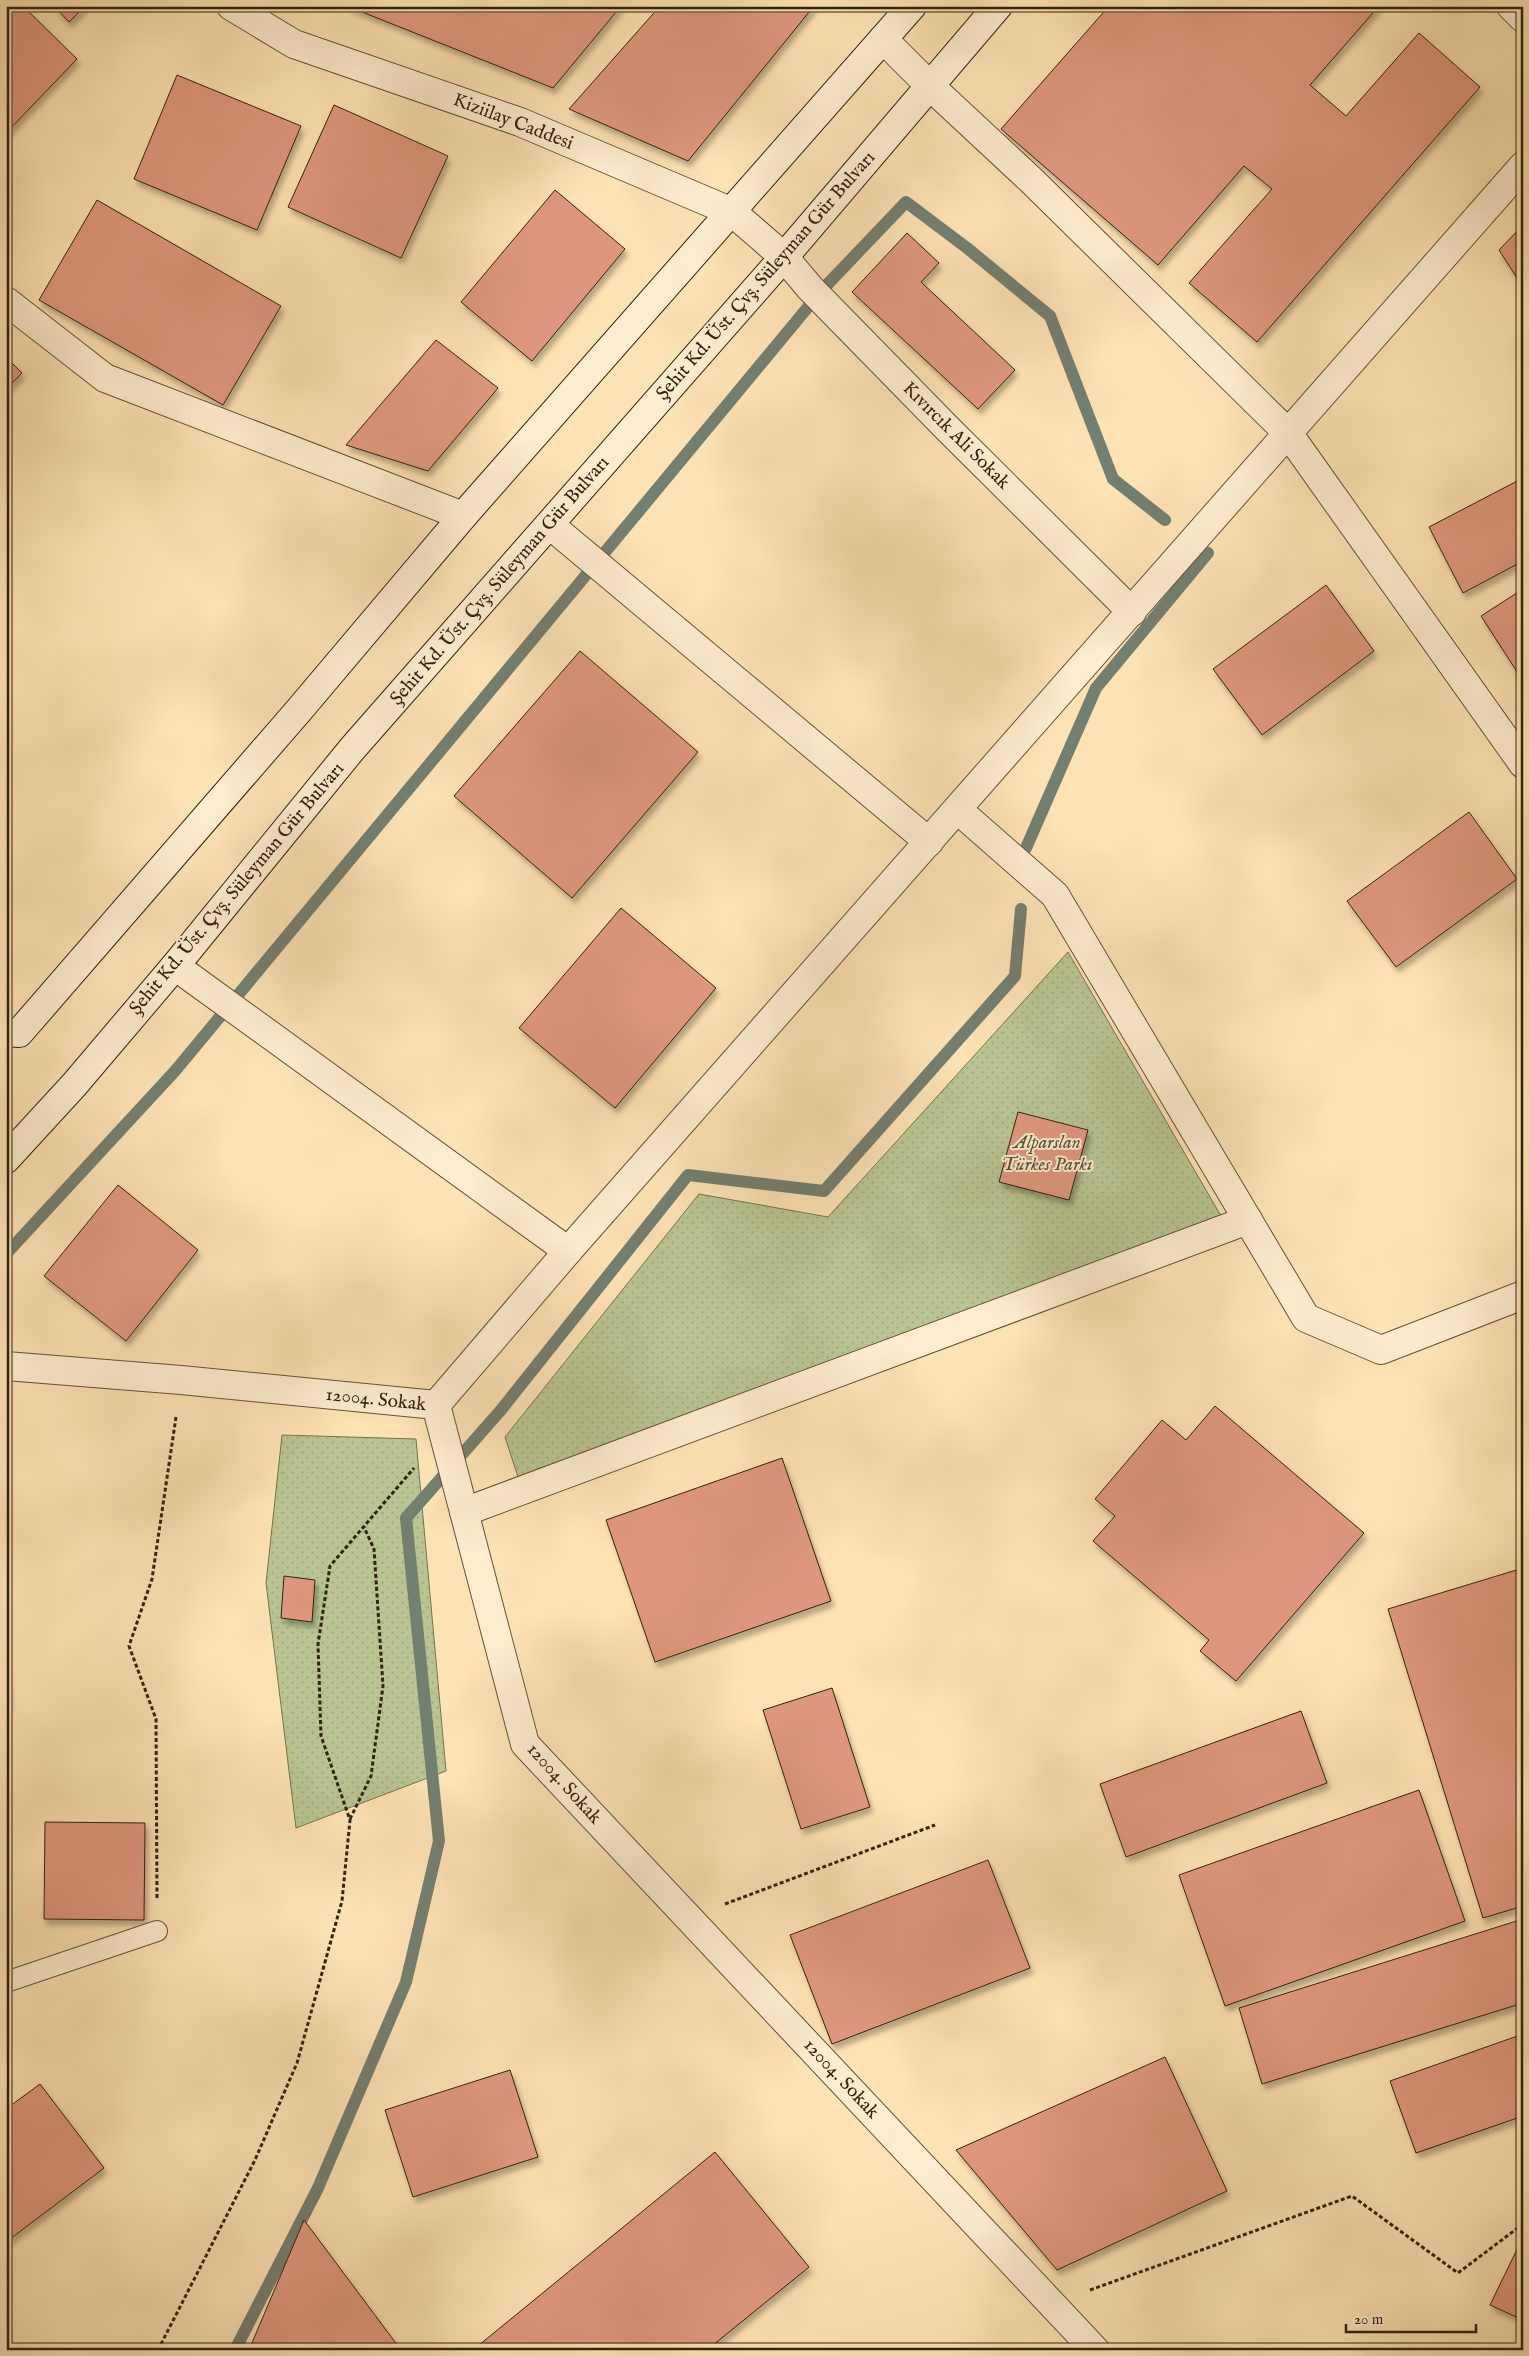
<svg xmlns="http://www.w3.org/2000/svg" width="1529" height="2356" font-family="'IM FELL English',serif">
<defs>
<pattern id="park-dots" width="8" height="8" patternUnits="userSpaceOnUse" patternTransform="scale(1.25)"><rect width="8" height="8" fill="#b9c492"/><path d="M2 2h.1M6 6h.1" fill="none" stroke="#9fa87d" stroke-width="1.8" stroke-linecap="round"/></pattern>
<filter id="shadow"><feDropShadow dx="3" dy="5.5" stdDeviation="2.5" flood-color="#0004"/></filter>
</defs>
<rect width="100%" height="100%" fill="#fde2b3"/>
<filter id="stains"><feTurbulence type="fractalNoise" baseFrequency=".004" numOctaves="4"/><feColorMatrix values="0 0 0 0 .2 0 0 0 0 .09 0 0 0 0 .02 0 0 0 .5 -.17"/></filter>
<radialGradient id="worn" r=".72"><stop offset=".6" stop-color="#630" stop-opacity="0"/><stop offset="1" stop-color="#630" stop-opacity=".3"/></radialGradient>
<g fill="url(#park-dots)" stroke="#747350">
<path d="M1068,952L1221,1216L519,1480L505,1437L699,1194L828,1217Z"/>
<path d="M282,1435L416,1439L446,1771L296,1828L266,1583Z"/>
</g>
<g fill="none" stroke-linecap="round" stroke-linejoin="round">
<g stroke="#737f6f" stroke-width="12">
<path d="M1026,848L1096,688L1208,553"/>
<path d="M6,1254L175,1071L823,289L906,202L967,248L1050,316L1113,479L1165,520"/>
<path d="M235,2350L318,2188L406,1982L439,1841L406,1518L501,1410L688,1175L824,1191L1015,976L1021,909"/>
</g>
</g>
<g fill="#de977e" stroke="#30220f" filter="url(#shadow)">
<path d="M6,6H23L77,59L6,133Z"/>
<path d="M54,6H85L69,22Z"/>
<path d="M347,6H621L553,88Z"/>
<path d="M660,6H814L688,161L569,109Z"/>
<path d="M1109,6H1379L1310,85L1346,116L1419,33L1480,87L1257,342L1189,283L1272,189L1244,166L1158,265L1001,129Z"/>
<path d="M177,75L301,126L257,230L134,179Z"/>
<path d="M334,105L448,156L401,258L288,207Z"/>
<path d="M555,190L625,249L532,361L461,302Z"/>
<path d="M97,200L281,306L223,405L39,300Z"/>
<path d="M1523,225V287L1499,250Z"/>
<path d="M907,233L939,263L921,282L1015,370L978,409L852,292Z"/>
<path d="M436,340L498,388L428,471L346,445Z"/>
<path d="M6,357L22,373L6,389Z"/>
<path d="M1523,478V561L1463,593L1429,527Z"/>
<path d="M1326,585L1374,651L1262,735L1213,669Z"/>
<path d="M1523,589V681L1481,616Z"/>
<path d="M580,651L698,752L572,898L454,796Z"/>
<path d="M1469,812L1517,879L1396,967L1347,901Z"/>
<path d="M621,908L716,988L615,1108L519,1028Z"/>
<path d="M1018,1112L1088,1130L1069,1200L999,1182Z"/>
<path d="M118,1185L198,1250L126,1341L44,1276Z"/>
<path d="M1215,1406L1364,1533L1236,1681L1200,1651L1209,1640L1093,1541L1115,1516L1095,1499L1162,1420L1186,1440Z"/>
<path d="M782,1458L831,1601L655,1662L606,1520Z"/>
<path d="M1523,1568V1906L1483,1918L1388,1609Z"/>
<path d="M284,1576L315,1580L312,1622L281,1618Z"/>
<path d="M6,1669L9,1704H6Z"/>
<path d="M832,1688L870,1807L801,1829L763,1710Z"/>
<path d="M1301,1711L1327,1783L1126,1857L1100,1784Z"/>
<path d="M1419,1790L1465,1921L1225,2006L1179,1875Z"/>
<path d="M45,1822L145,1823L144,1920L44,1919Z"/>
<path d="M988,1860L1030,1968L832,2044L790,1935Z"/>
<path d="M1523,1919V2003L1262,2084L1239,2008Z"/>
<path d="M1523,2034V2116L1416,2153L1390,2081Z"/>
<path d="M1165,2057L1227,2191L1057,2270L956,2150Z"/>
<path d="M510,2070L538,2157L413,2197L385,2110Z"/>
<path d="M40,2084L104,2168L6,2242V2109Z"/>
<path d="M715,2152L809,2267L707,2350H473Z"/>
<path d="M304,2220L401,2350H249Z"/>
<path d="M1523,2237V2320L1490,2305Z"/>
</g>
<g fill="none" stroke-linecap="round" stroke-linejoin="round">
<g stroke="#635238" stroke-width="22">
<path id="lane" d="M6,1982L157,1931"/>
</g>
<g stroke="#635238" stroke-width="30">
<g id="street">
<path d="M231,6L294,44L520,122L732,212L784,257L810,288L946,427L1132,612"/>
<path d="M1511,6L1523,18"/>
<path d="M883,39L930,86L1032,181L1288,433L1523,764"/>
<path d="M6,301L105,378L463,516"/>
<path d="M550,525L929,842"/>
<path d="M958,810L1055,895L1306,1318L1381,1350L1523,1295"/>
<path d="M175,966L568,1251"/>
<path d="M6,1366L181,1380L436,1405L525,1744L1095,2350"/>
<path d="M436,1405L568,1251L1523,166"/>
<path d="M464,1512L1248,1220"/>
</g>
</g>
<g stroke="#30220f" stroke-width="30">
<g id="secondary">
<path d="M6,1032L19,1033L300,709L463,516L912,6"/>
<path d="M6,1159L74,1085L175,966L352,749L784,257L998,6"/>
</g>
</g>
<g stroke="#30220f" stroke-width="3" stroke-dasharray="4 2.5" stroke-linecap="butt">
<path d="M350,1819L371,1776L383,1686L374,1549L364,1527"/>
<path d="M157,1898L156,1719L129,1646L152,1579L176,1417"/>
<path d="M725,1904L935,1825"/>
<path d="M1090,2290L1352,2196L1458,2273L1523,2224"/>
<path d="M158,2350L255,2160L297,2063L342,1901L350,1820L321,1736L318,1644L330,1566L414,1468"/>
</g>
<use href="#lane" stroke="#feecce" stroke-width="20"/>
<use href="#street" stroke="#feecce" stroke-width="28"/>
<use href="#secondary" stroke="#feecce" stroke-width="28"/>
</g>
<g text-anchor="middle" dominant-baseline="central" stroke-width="4" stroke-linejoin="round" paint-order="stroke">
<g font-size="19" fill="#30220f" stroke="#feecce">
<text transform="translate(513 122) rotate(21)">Kiziilay Caddesi</text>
<text transform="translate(766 276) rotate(-49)">Şehit Kd. Üst. Çvş. Süleyman Gür Bulvarı</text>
<text transform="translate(956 436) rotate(45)">Kıvırcık Ali Sokak</text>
<text transform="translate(500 581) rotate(-49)">Şehit Kd. Üst. Çvş. Süleyman Gür Bulvarı</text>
<text transform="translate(237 889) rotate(-50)">Şehit Kd. Üst. Çvş. Süleyman Gür Bulvarı</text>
<text transform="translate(376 1400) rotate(6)">12004. Sokak</text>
<text transform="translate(564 1784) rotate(48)">12004. Sokak</text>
<text transform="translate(841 2079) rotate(47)">12004. Sokak</text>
</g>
<g font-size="19" font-style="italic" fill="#595336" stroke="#feecce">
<text x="1047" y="1143">Alparslan<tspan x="1047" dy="22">Türkes Parkı</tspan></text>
</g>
</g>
<rect width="1529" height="2356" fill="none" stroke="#fde2b3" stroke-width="25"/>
<rect x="8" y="8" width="1514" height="2341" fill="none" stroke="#30220f" stroke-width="2.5"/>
<rect x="12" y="12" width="1504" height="2331" fill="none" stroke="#30220f"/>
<path d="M1346 2324v8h130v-8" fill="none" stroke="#30220f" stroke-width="2.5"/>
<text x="1354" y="2324" font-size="15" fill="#30220f" stroke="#feecce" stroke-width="4" paint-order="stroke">20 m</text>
<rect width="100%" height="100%" filter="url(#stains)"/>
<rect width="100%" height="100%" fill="url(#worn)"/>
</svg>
